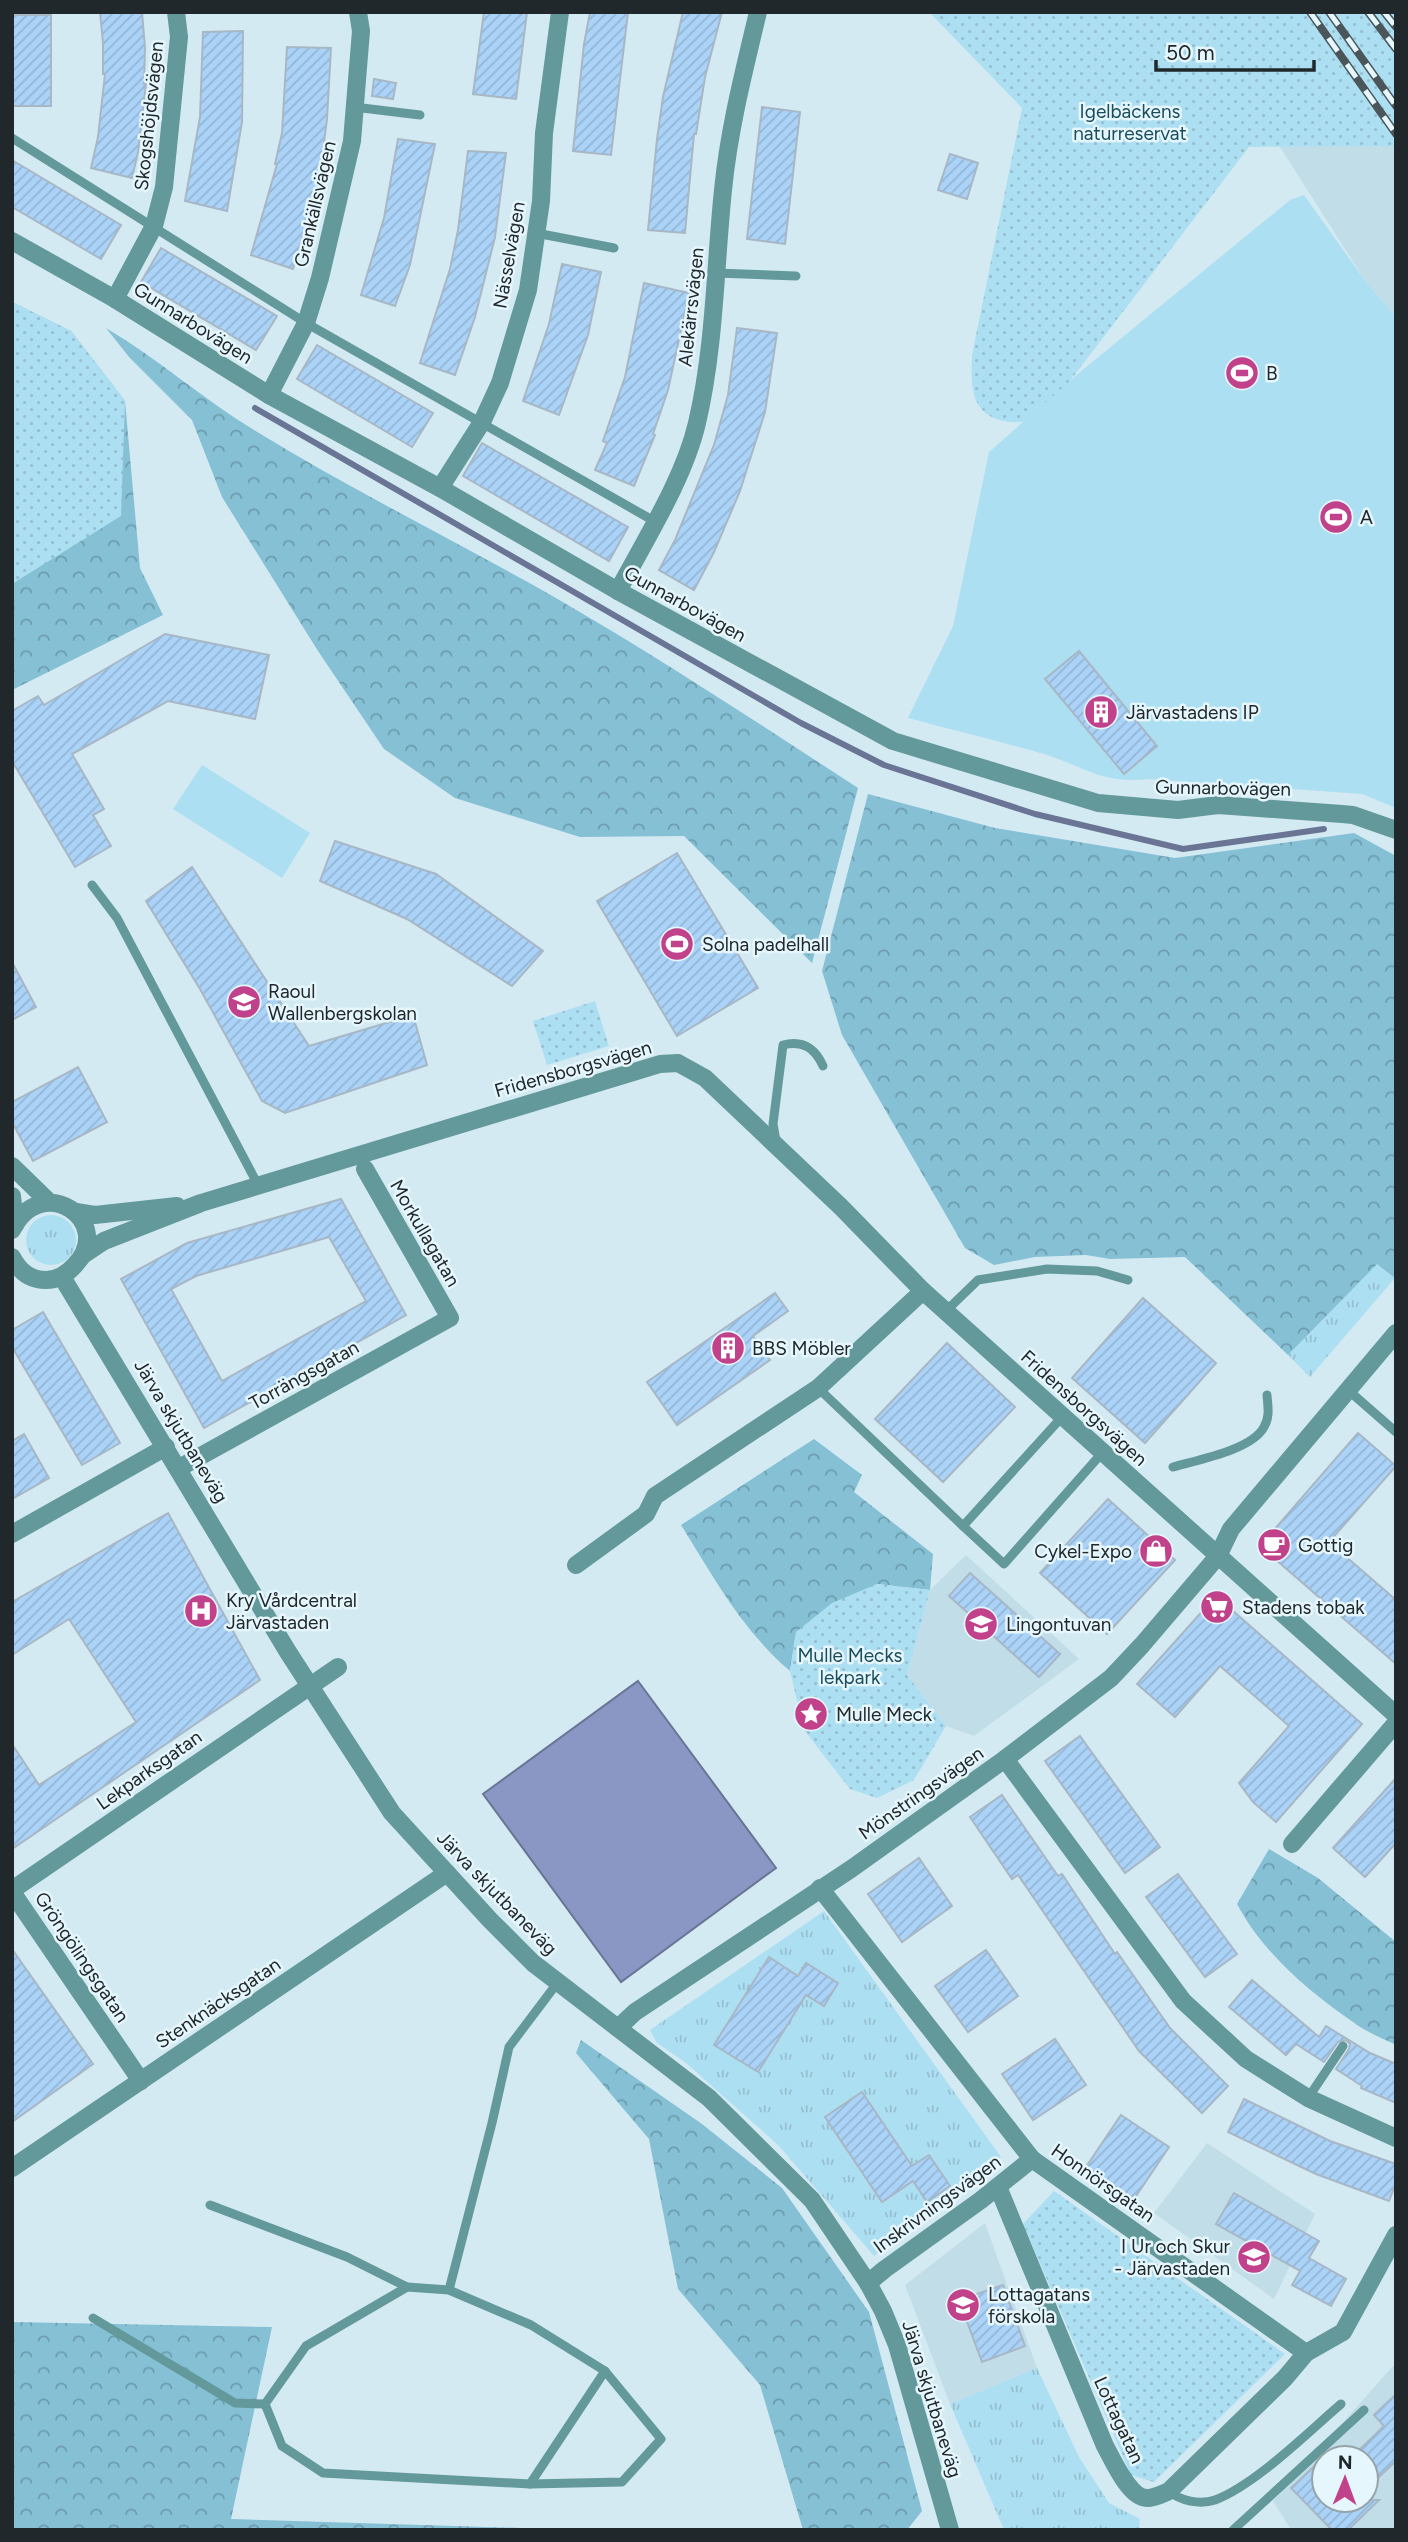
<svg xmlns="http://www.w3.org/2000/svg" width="1408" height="2542" font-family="Figtree,sans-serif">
<defs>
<pattern id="grass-tufts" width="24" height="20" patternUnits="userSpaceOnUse" patternTransform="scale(1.75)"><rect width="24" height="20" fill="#addff2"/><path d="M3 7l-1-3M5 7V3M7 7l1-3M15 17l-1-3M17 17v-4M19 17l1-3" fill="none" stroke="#95bfd0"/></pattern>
<pattern id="forest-crowns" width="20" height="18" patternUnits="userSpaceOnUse" patternTransform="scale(1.75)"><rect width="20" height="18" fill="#85c0d5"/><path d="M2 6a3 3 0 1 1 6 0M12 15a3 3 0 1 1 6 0" fill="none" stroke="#6c9cad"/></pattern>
<pattern id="park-dots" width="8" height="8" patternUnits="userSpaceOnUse" patternTransform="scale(1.75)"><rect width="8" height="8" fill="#addff2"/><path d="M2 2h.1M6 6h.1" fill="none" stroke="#95bfd0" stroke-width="1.8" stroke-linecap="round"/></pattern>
<pattern id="building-hatch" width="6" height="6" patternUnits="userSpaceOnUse" patternTransform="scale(1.75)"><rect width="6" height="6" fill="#abd3f8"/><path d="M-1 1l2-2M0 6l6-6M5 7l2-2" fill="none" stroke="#93b5d5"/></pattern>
</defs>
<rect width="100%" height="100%" fill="#d4eaf2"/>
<g fill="#c0dde8" fill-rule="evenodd">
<path d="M1396,12V317L1366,282L1252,103Z"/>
<path d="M966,1555L1079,1659L974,1736L946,1726L907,1675L930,1590Z"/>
<path d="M1207,2143L1315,2214L1274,2299L1154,2213Z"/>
<path d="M985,2223L1037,2368L950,2404L905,2285Z"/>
<path d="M1393,2366L1396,2368V2530H1291L1273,2501ZM1324,2458H1366V2500H1324Z"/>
</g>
<g fill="url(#grass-tufts)">
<circle cx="51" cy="1240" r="25"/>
<path d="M1377,1263L1395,1278L1310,1377L1288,1355Z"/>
<path d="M824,1911L1001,2157L874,2256L779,2146L686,2063L657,2043L650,2030Z"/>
<path d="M1037,2368L1079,2457L1109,2503L1140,2519L1139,2530H1004L950,2404Z"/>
</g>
<g fill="url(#forest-crowns)">
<path d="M12,302L71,331L125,401L140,568L163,615L12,690Z"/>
<path d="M106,328C157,358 203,399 254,430C342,484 435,531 526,581C640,645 749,717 858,788L812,963L684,836L580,837L455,798L384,749L318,651L222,497L192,420L129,357Z"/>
<path d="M868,794L995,828L1175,858L1354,833L1396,856V1279L1377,1264L1288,1355L1185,1257L1110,1259L1086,1255L1035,1257L994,1265L965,1248L842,1035L822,971Z"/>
<path d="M814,1439L862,1475L854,1492L933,1554L930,1590L877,1584L796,1632L790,1671C741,1629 715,1579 681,1525Z"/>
<path d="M1269,1849L1318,1878L1396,1942V2045C1382,2038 1366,2032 1353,2022C1308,1991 1263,1953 1237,1904Z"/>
<path d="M581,2040L702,2124L782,2188L869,2312L922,2511L907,2530H803L760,2385L678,2289L649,2139L576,2053Z"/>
<path d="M12,2322L272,2327L231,2519L585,2530H12Z"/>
</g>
<g fill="url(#park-dots)">
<path d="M929,12H1396V146L1249,147L1063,390C1055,399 1046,413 1036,418C1026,423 1014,423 1004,421C969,414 971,383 972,355L1022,108Z"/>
<path d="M12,302L71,331L125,401L121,516L12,584Z"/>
<path d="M595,1001L609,1046L547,1065L533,1021Z"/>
<path d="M877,1584L930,1590L907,1675L946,1726L914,1780L877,1798L850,1789L804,1730L790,1671L796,1632L832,1603Z"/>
<path d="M1054,2191L1285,2354L1154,2482L1131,2475L1023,2224Z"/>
</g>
<g fill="#addff2">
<path d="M1304,195L1366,282L1396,317V808L1362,794L1148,779C1101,784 1086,767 1044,754C999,741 953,730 908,718L953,626L989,452L1080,372L1290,200Z"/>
<path d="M202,765L310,833L282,878L173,809Z"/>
</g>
<path fill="#8a96c3" stroke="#6a7595" stroke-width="2" d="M638,1681L776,1868L621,1982L483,1794Z"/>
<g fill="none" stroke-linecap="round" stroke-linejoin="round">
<path stroke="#6a7595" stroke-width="6" d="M255,408L801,723L884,765L1035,814L1183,849L1324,829"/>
</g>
<g fill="url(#building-hatch)" stroke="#a8b7c5" stroke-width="2" fill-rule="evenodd">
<path d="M100,12H142L145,48L144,84H146L138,152L132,178L91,168L98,137L105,74H103V43Z"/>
<path d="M484,12H527L516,99L473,94Z"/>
<path d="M590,12H628L611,155L573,151L584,44Z"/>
<path d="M683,12H722L705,77L696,134H694L685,233L648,230L657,139L663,97Z"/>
<rect x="12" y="15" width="39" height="91"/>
<path d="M243,31L242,122L227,211L185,201L200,117L203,32Z"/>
<path d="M287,47L331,48L327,119L319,182L293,269L251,255L277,164H275L282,133Z"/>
<path d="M374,79L396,83L393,99L372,96Z"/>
<path d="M762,107L800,112L785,244L747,239Z"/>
<path d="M398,139L435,144L410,265L395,306L361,295L384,218Z"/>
<path d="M468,151L506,153L495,237L475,317L455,375L420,363L450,269L458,230Z"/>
<path d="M950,154L978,163L967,199L938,190Z"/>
<path d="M12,160L121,225L101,259L12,207Z"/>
<path d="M161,248L277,316L256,350L141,282Z"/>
<path d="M562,264L601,272L588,335L559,415L523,401L549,324Z"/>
<path d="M644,283L689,293L668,390L653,434L655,435L634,486L595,470L607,443L603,441L625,377Z"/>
<path d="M737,328L777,333L765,412L740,491L714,552L694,590L659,570L675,540L714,445L728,395Z"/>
<path d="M317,345L433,413L412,447L297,379Z"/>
<path d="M482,443L628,527L609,561L463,476Z"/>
<path d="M165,634L269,655L255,719L168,701L72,754L104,809L93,815L111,846L75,867L12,761V711L38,696L44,705Z"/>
<path d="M1079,651L1157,746L1124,774L1045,679Z"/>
<path d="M335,841L436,874L543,951L512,986L407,919L320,881Z"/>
<path d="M677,853L758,988L677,1036L597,901Z"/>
<path d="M192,867L309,1046L413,1015L427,1065L285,1113L262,1101L200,989L146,901Z"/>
<path d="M12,962L36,1007L12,1020Z"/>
<path d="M78,1067L107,1122L33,1161L12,1122V1102Z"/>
<path d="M341,1199L406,1315L204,1428L121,1279L187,1243ZM329,1237L366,1301L222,1381L171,1289L196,1276Z"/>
<path d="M775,1293L788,1311L753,1336L770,1360L677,1425L647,1382Z"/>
<path d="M1143,1298L1216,1363L1145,1443L1072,1378Z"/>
<path d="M43,1312L120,1443L82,1465L12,1347V1330Z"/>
<path d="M947,1343L1015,1407L943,1482L875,1419Z"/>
<path d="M1358,1433L1396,1466L1329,1542L1396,1600V1664L1260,1546Z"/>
<path d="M24,1434L49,1478L12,1499V1441Z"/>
<path d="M1108,1499L1175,1560L1107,1634L1040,1573Z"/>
<path d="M168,1513L260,1680L12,1849V1744L39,1785L136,1722L69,1619L12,1655V1602Z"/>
<path d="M970,1573L1060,1654L1039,1677L949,1596Z"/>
<path d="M1216,1596L1362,1724L1276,1822L1253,1802L1239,1783L1289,1726L1220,1666L1175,1717L1137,1684Z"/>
<path d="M1080,1736L1160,1847L1125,1873L1045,1761Z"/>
<path d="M1396,1778V1843L1365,1877L1333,1848Z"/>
<path d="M1002,1795L1058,1876L1062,1874L1115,1954L1117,1952L1170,2028L1228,2086L1202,2113L1139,2051L1018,1875L1012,1879L970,1817Z"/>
<path d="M919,1858L952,1906L902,1942L868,1894Z"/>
<path d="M1178,1874L1237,1954L1205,1977L1146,1897Z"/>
<path d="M12,1949L93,2064L12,2122Z"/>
<path d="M986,1950L1018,1996L968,2032L935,1986Z"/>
<path d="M769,1957L798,1976L806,1963L838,1983L824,2006L806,1995L758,2072L714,2045Z"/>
<path d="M1252,1980L1319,2037L1326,2026L1370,2053L1396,2064V2103L1361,2088L1362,2086L1336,2069L1349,2049L1350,2044L1346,2040L1338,2042L1324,2062L1296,2044L1286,2055L1229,2007Z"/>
<path d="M1055,2039L1086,2085L1033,2120L1002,2074Z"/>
<path d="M862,2092L912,2166L929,2155L950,2186L927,2202L913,2181L882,2202L825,2117Z"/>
<path d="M1244,2099L1330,2141L1396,2164V2183L1389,2201L1316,2174L1228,2132Z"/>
<path d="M1121,2115L1169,2147L1134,2199L1086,2167Z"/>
<path d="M1234,2193L1319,2241L1309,2258L1346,2279L1331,2306L1292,2285L1300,2271L1216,2224Z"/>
<path d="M1003,2285L1025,2346L982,2362L959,2300Z"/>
<path d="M1396,2394V2461L1366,2489V2458H1351L1384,2426L1374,2415Z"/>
<path d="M1324,2457V2500H1379L1348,2530H1332L1291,2488Z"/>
</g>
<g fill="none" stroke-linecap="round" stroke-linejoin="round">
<g stroke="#63999a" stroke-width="9">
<path d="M354,107L420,115"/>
<path d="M12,138L306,323L647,517"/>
<path d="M536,233L614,248"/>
<path d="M716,273L796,276"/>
<path d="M92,885L117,918L258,1185"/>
<path d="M776,1141L773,1124L783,1045C803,1040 815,1048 823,1066"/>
<path d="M946,1311L978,1280L1047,1269L1097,1271L1128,1280"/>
<path d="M818,1388L963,1526"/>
<path d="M1348,1390L1396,1432"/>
<path d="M1062,1417L963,1526L1004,1564L1102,1453"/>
<path d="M1173,1467C1197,1460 1252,1450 1264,1427C1270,1417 1268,1407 1267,1395"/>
<path d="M1308,2098L1343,2046"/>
<path d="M210,2205L347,2257L407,2287"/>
<path d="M407,2287L449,2290L531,2325L605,2371L661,2439L622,2482L530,2484L323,2473L282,2446L265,2404L306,2346Z"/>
<path d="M449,2290L492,2123L509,2047L558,1982"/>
<path d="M93,2318L235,2403L265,2404"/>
<path d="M530,2484L605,2371"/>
<path d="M1169,2491C1180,2501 1200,2505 1215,2500C1255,2485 1307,2433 1341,2404"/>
<path d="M1233,2530L1364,2410"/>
</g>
<g stroke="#63999a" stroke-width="18">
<path d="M12,241L115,299L269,395L440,488L618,591L893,741L1098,803L1178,810L1218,805L1342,814L1353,815L1396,830"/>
<path d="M115,299L154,226L164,187L179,37L176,12"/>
<path d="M269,395L306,323L320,278L352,141L361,31L358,12"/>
<path d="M440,488L482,422L500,383L528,290L541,201L544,133L560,12"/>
<path d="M618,591C645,540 684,479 697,423C715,346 715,267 723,190C729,129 744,71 758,12"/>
<path d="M12,1166L48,1201"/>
<path d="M12,1196L15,1225"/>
<path d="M76,1212L95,1215L177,1206"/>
<path d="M12,1230C42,1170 116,1222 75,1265C67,1274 58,1280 46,1280C30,1280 19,1271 12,1257"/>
<path d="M83,1255L104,1241L201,1203L660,1064L678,1063L705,1078L841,1207L923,1291L1396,1715"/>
<path d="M62,1277L288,1652L392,1813L490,1920L533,1963L709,2098L812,2200L868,2283L883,2311L897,2345L950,2530"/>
<path d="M179,1468L450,1318L365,1169"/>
<path d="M12,1534L166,1447"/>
<path d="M576,1565L646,1514L655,1496L818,1388L923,1291"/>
<path d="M1005,1759L1183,2001L1246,2059L1308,2098L1396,2138"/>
<path d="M1292,1844L1396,1723"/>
<path d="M820,1888L1032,2159L1306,2353L1343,2332L1396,2235"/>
<path d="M12,1890L338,1667"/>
<path d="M12,1892L141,2081"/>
<path d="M618,2028L635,2012L851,1869L1005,1759L1111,1678L1142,1645L1218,1556L1231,1529L1396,1333"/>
<path d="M12,2168L447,1873"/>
<path d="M998,2187L1105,2446C1113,2460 1129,2498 1147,2498C1155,2498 1162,2494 1169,2491L1285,2378L1306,2353"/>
<path d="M868,2283L885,2269L981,2200L1032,2159"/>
</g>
<g stroke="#4b565a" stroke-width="8">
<g id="rail">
<path d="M1310,12L1396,134"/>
<path d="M1329,12L1396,106"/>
<path d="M1368,12L1396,49"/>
<path d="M1384,12L1396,27"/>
</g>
</g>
<use href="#rail" stroke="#e5f6fd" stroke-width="5" stroke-dasharray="16" stroke-linecap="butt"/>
</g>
<defs>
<g id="stadium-disc" transform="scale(1.75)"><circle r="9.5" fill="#c1418b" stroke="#e5f6fd"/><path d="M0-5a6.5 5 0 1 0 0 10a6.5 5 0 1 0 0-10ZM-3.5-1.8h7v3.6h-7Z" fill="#fff"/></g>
<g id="building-disc" transform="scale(1.75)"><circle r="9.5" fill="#c1418b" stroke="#e5f6fd"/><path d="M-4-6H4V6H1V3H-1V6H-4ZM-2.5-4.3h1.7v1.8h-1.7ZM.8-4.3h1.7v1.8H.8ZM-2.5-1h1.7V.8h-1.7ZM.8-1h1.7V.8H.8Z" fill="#fff"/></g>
<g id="school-disc" transform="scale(1.75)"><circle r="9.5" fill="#c1418b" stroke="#e5f6fd"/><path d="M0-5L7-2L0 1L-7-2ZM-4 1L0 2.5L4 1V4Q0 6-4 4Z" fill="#fff"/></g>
<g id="cafe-disc" transform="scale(1.75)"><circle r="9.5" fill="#c1418b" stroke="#e5f6fd"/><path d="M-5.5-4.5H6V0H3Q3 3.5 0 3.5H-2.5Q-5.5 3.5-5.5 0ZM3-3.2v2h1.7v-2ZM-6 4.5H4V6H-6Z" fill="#fff"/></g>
<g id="shop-disc" transform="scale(1.75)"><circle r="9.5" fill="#c1418b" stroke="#e5f6fd"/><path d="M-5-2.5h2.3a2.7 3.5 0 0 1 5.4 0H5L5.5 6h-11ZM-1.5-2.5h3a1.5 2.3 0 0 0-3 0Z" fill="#fff"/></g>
<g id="supermarket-disc" transform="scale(1.75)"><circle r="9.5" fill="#c1418b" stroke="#e5f6fd"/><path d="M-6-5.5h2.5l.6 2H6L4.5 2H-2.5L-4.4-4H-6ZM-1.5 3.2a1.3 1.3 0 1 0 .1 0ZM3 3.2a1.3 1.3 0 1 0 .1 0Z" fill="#fff"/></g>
<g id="hospital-disc" transform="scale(1.75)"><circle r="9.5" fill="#c1418b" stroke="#e5f6fd"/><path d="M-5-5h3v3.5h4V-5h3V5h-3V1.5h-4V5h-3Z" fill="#fff"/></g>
<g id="sight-disc" transform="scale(1.75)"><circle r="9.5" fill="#c1418b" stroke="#e5f6fd"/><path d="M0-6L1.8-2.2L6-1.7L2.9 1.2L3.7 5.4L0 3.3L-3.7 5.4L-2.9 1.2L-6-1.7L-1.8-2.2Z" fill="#fff"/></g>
</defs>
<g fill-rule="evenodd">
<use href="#stadium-disc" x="1242" y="373"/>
<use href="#stadium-disc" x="1336" y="517"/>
<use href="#building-disc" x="1101" y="712"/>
<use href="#stadium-disc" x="677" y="944"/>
<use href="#school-disc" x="244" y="1002"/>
<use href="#building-disc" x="728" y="1348"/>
<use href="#cafe-disc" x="1274" y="1545"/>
<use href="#shop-disc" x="1156" y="1551"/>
<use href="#supermarket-disc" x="1217" y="1607"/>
<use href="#hospital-disc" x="201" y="1611"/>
<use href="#school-disc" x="981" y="1624"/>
<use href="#sight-disc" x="811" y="1714"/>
<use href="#school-disc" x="1254" y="2257"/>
<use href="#school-disc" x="963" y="2305"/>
</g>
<g text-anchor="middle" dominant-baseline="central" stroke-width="5" stroke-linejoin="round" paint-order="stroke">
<g font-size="19" fill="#1a4c5c" stroke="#e5f6fd">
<text x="1130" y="111">Igelbäckens<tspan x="1130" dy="22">naturreservat</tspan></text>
<text x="850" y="1655">Mulle Mecks<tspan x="850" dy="22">lekpark</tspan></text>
</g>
<g font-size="19" fill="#20282b" stroke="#e5f6fd">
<text transform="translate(149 116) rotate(-84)">Skogshöjdsvägen</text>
<text transform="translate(315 204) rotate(-77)">Grankällsvägen</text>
<text transform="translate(509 255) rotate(-80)">Nässelvägen</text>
<text transform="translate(691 307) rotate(-84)">Alekärrsvägen</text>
<text transform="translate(193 323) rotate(32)">Gunnarbovägen</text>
<text transform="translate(685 604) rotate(29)">Gunnarbovägen</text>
<text transform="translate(1223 788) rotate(1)">Gunnarbovägen</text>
<text transform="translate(573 1069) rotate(-16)">Fridensborgsvägen</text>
<text transform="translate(425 1233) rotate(60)">Morkullagatan</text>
<text transform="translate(304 1375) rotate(-29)">Torrängsgatan</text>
<text transform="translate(1084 1408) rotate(42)">Fridensborgsvägen</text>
<text transform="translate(181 1431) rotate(59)">Järva skjutbaneväg</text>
<text transform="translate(149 1770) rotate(-35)">Lekparksgatan</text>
<text transform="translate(921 1793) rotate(-35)">Mönstringsvägen</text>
<text transform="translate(497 1893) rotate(46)">Järva skjutbaneväg</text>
<text transform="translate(82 1957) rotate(56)">Gröngölingsgatan</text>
<text transform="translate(218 2003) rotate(-34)">Stenknäcksgatan</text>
<text transform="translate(1103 2183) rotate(35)">Honnörsgatan</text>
<text transform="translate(937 2204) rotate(-36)">Inskrivningsvägen</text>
<text transform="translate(932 2399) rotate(73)">Järva skjutbaneväg</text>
<text transform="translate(1119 2420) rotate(65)">Lottagatan</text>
</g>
<g font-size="19" fill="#20282b" stroke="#e5f6fd" text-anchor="start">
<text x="1266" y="373">B</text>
<text x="1360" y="517">A</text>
<text x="1126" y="712">Järvastadens IP</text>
<text x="702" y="944">Solna padelhall</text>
<text x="268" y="991">Raoul<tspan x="268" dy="22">Wallenbergskolan</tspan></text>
<text x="752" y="1348">BBS Möbler</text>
<text x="1298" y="1545">Gottig</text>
<text x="1132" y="1551" text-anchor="end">Cykel-Expo</text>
<text x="226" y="1600">Kry Vårdcentral<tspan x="226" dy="22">Järvastaden</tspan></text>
<text x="1242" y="1607">Stadens tobak</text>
<text x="1006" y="1624">Lingontuvan</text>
<text x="836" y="1714">Mulle Meck</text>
<text x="1230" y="2246" text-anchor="end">I Ur och Skur<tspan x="1230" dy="22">- Järvastaden</tspan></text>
<text x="988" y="2294">Lottagatans<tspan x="988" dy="22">förskola</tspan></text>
</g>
</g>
<rect width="1408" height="2542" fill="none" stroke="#20282b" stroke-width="28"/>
<g transform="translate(1345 2479) rotate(1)"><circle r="33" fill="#e5f6fd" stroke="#96a4a9" stroke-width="2"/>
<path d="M0-5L12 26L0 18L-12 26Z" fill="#c1418b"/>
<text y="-10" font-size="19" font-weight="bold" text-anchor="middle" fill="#20282b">N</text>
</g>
<path d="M1156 60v10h158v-10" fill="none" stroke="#20282b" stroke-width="3.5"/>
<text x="1166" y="60" font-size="21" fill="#20282b" stroke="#e5f6fd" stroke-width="5" paint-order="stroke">50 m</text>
</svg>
